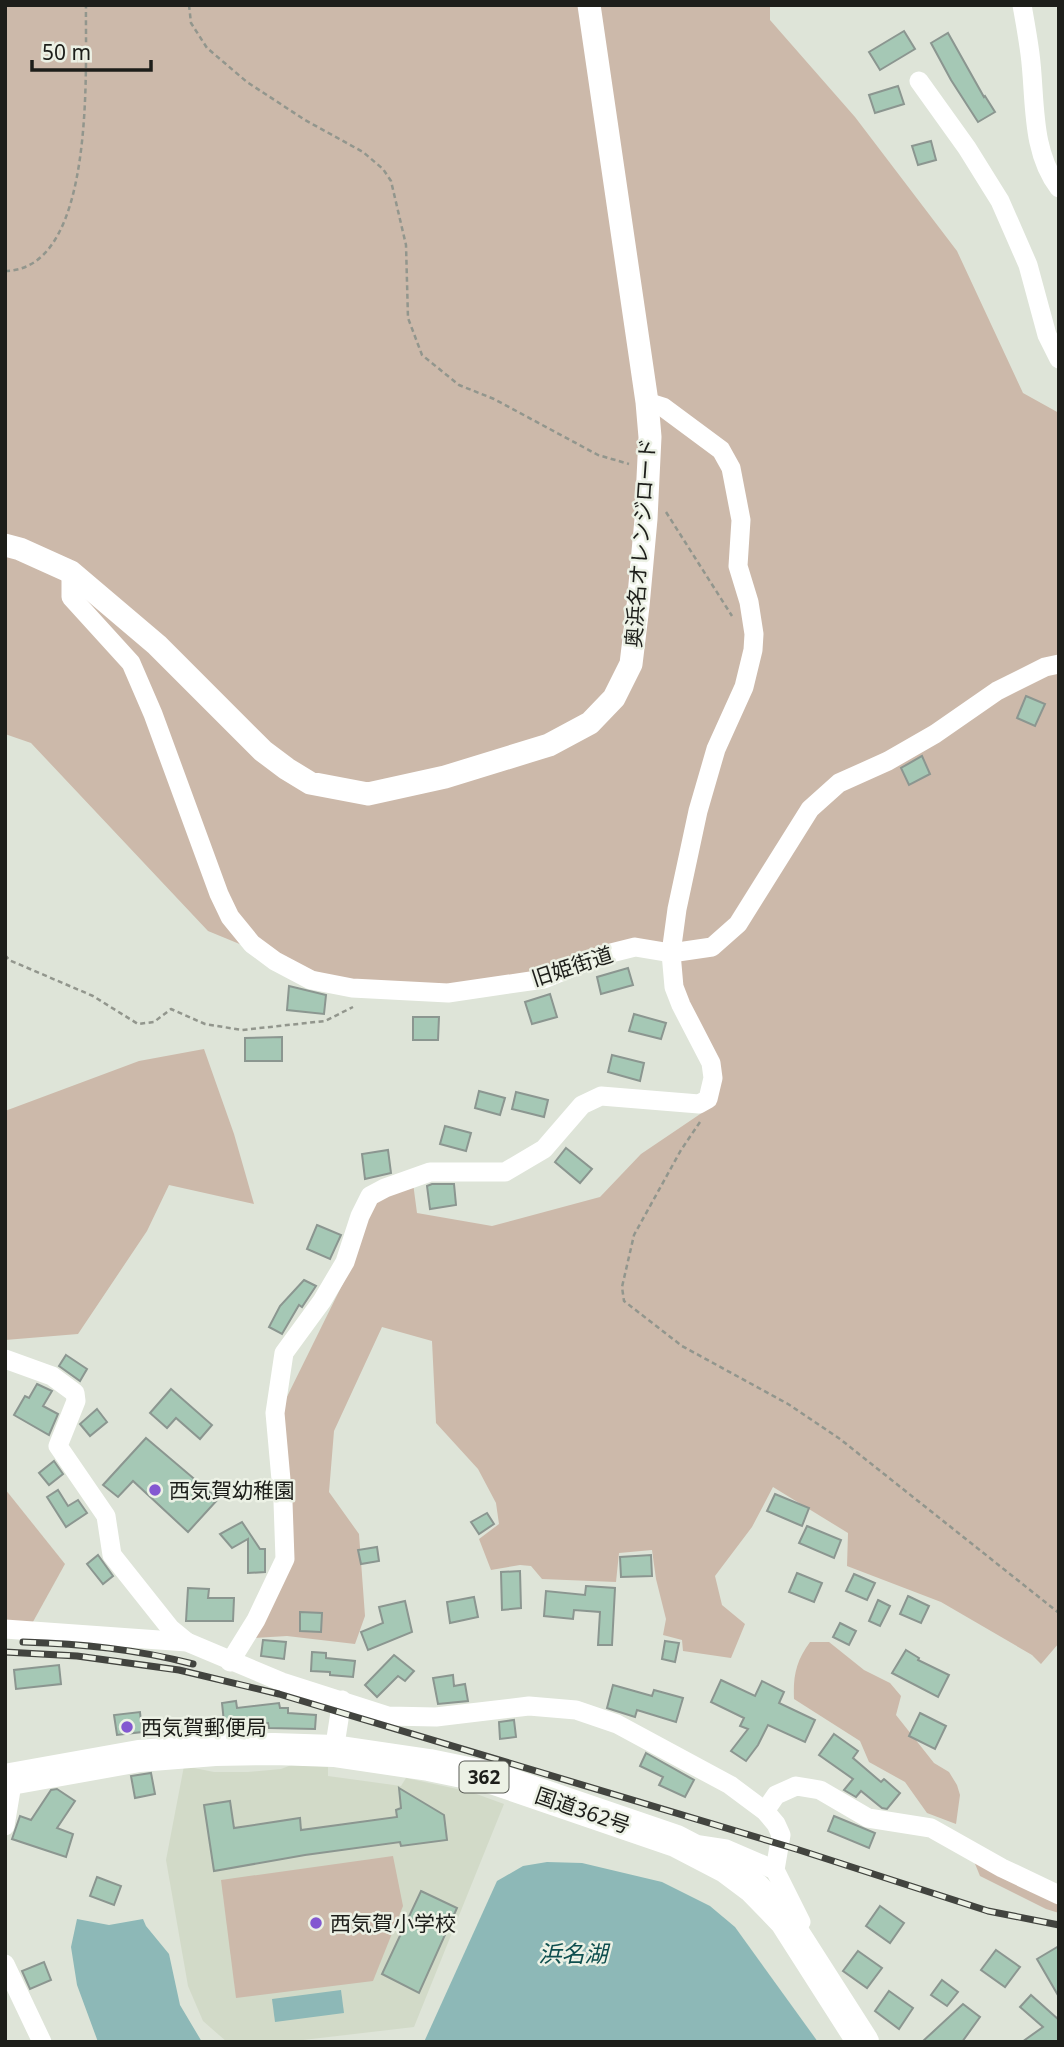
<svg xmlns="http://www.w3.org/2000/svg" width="1064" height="2047" font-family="'Noto Sans','Noto Sans JP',sans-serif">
<rect width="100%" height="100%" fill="#dee4d8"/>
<path fill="#d2dac8" d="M294,1764L328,1767V1776L401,1786L406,1778L471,1792L504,1804L414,2027L286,2042H227L203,2021L188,1986L166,1860L184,1766L214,1772H248L281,1769Z"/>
<g fill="#ccb9aa">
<path d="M5,5H770V20L855,117L957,251L1023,393L1059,413V1643L1041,1664L1032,1655L941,1602L847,1566L848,1533L773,1487L752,1527L715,1576L722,1605L745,1624L731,1658L683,1651L682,1640L663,1635L666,1619L656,1579L652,1550L619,1553L616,1582L542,1579L531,1566L520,1565L491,1570L479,1539L499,1524L496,1503L478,1469L436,1423L432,1341L382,1327L334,1431L329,1492L359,1534L365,1616L355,1644L287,1636L253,1638L287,1559L276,1419L350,1269L370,1196L413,1183L417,1213L492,1226L600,1197L641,1154L715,1104L670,953L647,949L470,990L357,983L288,964L208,931L31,743L5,734Z"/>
<path d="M204,1049L234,1134L254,1204L169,1185L147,1231L78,1334L5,1340V1111L139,1061Z"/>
<path d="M5,1489L65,1564L29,1629H5Z"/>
<path d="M810,1642H829L864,1670L890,1683L901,1696L896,1715L934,1763L949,1772L957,1785L960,1795L956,1824L927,1813L905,1782L869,1762L860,1741L794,1699C793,1676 796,1661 810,1642Z"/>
<path d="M969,1849L1059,1895V1913L1046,1909L980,1876Z"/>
<path d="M393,1856L403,1906L373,1981L236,1998L221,1880Z"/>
</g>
<g fill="#8db8b7">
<path d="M547,1862L582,1863L662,1882L710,1906L735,1927L818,2042H424L497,1881L523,1866Z"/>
<path d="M77,1919L109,1925L143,1919L146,1926L169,1954L180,2005L202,2042H98L77,1985L71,1947Z"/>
<path d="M341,1990L344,2013L275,2022L272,1999Z"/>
</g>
<g fill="#a5c8b5" stroke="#8b9690" stroke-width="2">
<path d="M904,31L915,49L880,70L869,52Z"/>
<path d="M948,33L984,97L985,96L995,112L978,122L951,80L931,43Z"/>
<path d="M898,86L904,104L875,113L869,95Z"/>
<path d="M931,141L936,160L918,165L912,146Z"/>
<path d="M1026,696L1045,704L1035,726L1017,718Z"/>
<path d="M922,756L930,774L909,785L901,768Z"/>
<path d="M628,968L633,985L601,994L597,977Z"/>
<path d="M289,986L326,995L324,1014L287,1010Z"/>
<path d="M550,994L557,1017L532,1024L525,1002Z"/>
<path d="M634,1014L666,1023L661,1039L629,1031Z"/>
<path d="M413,1017H439L438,1040H413Z"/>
<path d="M282,1037V1061H245V1038Z"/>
<path d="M612,1055L644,1063L640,1081L608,1072Z"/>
<path d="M479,1091L505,1098L500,1115L475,1108Z"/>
<path d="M516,1092L548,1100L544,1117L512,1109Z"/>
<path d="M445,1126L471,1133L466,1151L440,1144Z"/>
<path d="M566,1148L592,1169L580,1183L555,1162Z"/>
<path d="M388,1150L391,1173L365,1179L362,1154Z"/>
<path d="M432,1184H454L456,1205L430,1209L427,1186Z"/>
<path d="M317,1225L341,1235L330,1259L307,1249Z"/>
<path d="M304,1280L316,1286L302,1307L299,1305L282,1334L269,1327L280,1306Z"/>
<path d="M66,1355L87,1369L80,1381L59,1366Z"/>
<path d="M37,1384L52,1391L43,1406L58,1414L49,1435L14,1415L25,1396L29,1398Z"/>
<path d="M171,1389L212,1425L200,1439L176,1418L167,1428L150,1413Z"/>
<path d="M97,1409L107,1422L90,1436L80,1424Z"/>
<path d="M146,1438L218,1499L188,1532L133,1481L118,1497L103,1485Z"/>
<path d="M54,1461L63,1474L49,1485L39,1473Z"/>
<path d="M58,1490L68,1506L78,1500L87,1513L66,1527L47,1497Z"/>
<path d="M775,1494L809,1508L802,1526L767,1511Z"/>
<path d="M487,1513L494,1524L479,1534L471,1522Z"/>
<path d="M242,1522L260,1549H265V1572L248,1573V1539L232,1548L220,1534Z"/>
<path d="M807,1526L841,1540L834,1558L799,1543Z"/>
<path d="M377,1547L379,1561L361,1564L358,1550Z"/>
<path d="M98,1555L113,1576L103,1584L87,1564Z"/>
<path d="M651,1555L652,1576L621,1577L620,1557Z"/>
<path d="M520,1571L521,1608L502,1610L501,1572Z"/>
<path d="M797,1573L822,1583L814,1602L789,1592Z"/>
<path d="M854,1574L875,1583L867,1600L846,1591Z"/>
<path d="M586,1586L615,1588L612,1645H598L600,1612L574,1610L573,1619L544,1616L546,1591L585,1595Z"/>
<path d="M188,1588L209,1589L208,1598H234L233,1621H186Z"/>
<path d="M908,1596L929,1606L921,1623L900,1614Z"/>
<path d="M474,1597L478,1617L450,1623L447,1602Z"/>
<path d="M878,1600L890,1606L880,1626L869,1621Z"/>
<path d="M405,1601L412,1632L368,1650L361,1632L383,1623L379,1607Z"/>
<path d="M300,1612L322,1613L321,1632L300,1631Z"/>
<path d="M840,1623L856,1631L849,1645L833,1637Z"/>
<path d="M263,1640L286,1642L284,1659L261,1656Z"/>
<path d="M665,1641L679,1643L675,1662L662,1659Z"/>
<path d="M906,1650L919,1658L918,1660L949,1675L938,1697L892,1673Z"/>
<path d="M312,1652L326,1653V1658L355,1661L353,1677L330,1675V1672L311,1671Z"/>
<path d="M394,1655L414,1671L405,1681L398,1676L377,1697L365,1685Z"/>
<path d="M59,1665L61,1684L16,1689L14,1670Z"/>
<path d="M453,1675L454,1686L465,1684L468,1701L438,1704L433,1678Z"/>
<path d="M721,1680L755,1696L762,1681L784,1692L779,1703L815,1720L805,1742L768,1725L758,1745L746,1761L731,1751L748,1729L740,1726L744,1718L711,1702Z"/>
<path d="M613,1685L652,1696L654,1690L683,1698L676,1722L637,1710L635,1717L607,1708Z"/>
<path d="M236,1701L237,1708L279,1703L280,1708H288V1713L316,1715L315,1729L269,1728L268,1723L250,1725V1718L224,1722L222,1703Z"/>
<path d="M140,1712L142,1732L117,1735L114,1715Z"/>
<path d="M920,1713L946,1726L935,1749L909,1736Z"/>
<path d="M514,1720L516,1737L500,1739L499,1722Z"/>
<path d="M834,1734L858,1751L853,1758L881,1782L884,1779L900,1793L887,1809L882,1808L861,1791L856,1797L844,1790L853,1779L819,1755Z"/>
<path d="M646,1753L694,1780L685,1797L659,1785L663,1777L640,1766Z"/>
<path d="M151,1773L155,1794L135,1798L131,1776Z"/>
<path d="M399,1788L444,1815L447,1840L401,1846L400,1842L305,1855L214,1871L204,1805L230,1801L234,1828L300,1818L301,1830L397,1817L396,1810L401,1808Z"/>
<path d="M57,1789L75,1801L57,1828L73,1834L66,1857L12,1839L20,1816L31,1820L51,1790Z"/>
<path d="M834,1816L875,1833L869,1848L828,1831Z"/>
<path d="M97,1877L121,1886L114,1905L90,1896Z"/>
<path d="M421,1891L457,1908L419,1993L382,1974Z"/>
<path d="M880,1906L904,1923L890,1943L866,1926Z"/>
<path d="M1059,1946V1997L1037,1959Z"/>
<path d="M996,1950L1020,1967L1005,1987L981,1970Z"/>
<path d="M858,1951L882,1968L867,1988L843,1971Z"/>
<path d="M44,1962L51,1980L30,1989L22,1971Z"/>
<path d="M942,1980L958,1992L947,2006L931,1995Z"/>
<path d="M889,1991L913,2008L899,2029L875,2011Z"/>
<path d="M1031,1995L1059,2020V2042H1022L1043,2027L1020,2007Z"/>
<path d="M963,2004L980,2017L962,2042H922Z"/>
</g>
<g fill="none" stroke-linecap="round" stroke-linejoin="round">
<g stroke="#92968d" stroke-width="2.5" stroke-dasharray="5 3.5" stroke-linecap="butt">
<path d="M189,5L191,23L207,48L247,82L305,120L363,152L383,169L391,181L406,245L408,318L422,355L459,385L494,399L598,455L629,464"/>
<path d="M5,271C97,270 85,66 86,5"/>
<path d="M666,512L732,616"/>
<path d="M5,955L9,960L93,996L138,1024L154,1022L171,1009L205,1024L242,1030L325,1021L353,1007"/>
<path d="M700,1122L681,1150L634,1235L622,1287L624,1301L682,1346L788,1404L840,1439L1059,1613"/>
</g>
<g stroke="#fff" stroke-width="19">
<path d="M1022,5C1025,22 1028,38 1030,54C1036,99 1030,150 1059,188"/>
<path d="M919,81L967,148L1000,201L1028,265L1047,335L1059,359"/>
<path d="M71,572V597L131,663L153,714L219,894L230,917L252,944L275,961L311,980L352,988L448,993L544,979L603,955L635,947L671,953L712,947L738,924L810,809L839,783L888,761L935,734L997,691L1045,667L1059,664"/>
<path d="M5,1359L52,1376L75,1393L76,1401L58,1446L106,1516L112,1555L170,1628L187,1642"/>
<path d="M5,1629L187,1642L282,1682L388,1716L436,1717L529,1706L576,1710L617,1724L730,1785L765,1811L776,1824L781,1835L775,1870L801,1922"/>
<path d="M230,1662L256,1620L285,1559L283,1502L275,1413L284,1353L322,1301L345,1262L360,1216L370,1196L385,1188L430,1172H505L544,1149L582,1105L601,1096L699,1104L708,1099L713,1078L711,1063L681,1005L674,987L671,953L677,909L698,811L716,749L744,687L753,650L754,634L749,602L738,566L741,520L731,468L721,450L663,407L647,402"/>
<path d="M334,1751L342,1700"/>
<path d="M765,1811L776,1795L796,1786L820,1790L868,1818L931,1828L1002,1868L1059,1895"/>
<path d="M5,1826L13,1778"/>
<path d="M700,1845L726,1849L775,1870"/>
<path d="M5,1964L42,2042"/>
</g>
<path stroke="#fff" stroke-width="23" d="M5,545L20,549L71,572L157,645L263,751L287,769L310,783L368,794L445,777L549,745L590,723L614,698L631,664L638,606L646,519L650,437L647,402L589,5"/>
<path stroke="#fff" stroke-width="32" d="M5,1780L139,1756L215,1750L274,1749L334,1751L429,1765L492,1778L676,1841L726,1867L754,1888L785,1920L863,2042"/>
<g stroke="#42443f" stroke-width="7">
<g id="rail">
<path d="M23,1642C81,1644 136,1649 193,1664"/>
<path d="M5,1652L77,1656L179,1670L279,1694L796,1849L988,1911L1059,1925"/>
</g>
</g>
<use href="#rail" stroke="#ecf1e5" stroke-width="4.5" stroke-dasharray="13" stroke-linecap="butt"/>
</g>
<g fill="#8358d1" stroke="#ecf1e5" stroke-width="2.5">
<circle cx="155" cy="1490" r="7"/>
<circle cx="127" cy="1727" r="7"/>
<circle cx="316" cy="1923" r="7"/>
</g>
<g text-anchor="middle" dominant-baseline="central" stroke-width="5" stroke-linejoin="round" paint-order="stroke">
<rect fill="#ecf1e5" stroke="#5b5d57" stroke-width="2" x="459.5" y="1761.5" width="49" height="31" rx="5"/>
<g font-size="19" font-weight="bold" fill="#1d1e1a">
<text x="484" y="1777">362</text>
</g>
<g font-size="21" fill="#1d1e1a" stroke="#ecf1e5">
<text transform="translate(640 543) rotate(-86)">奥浜名オレンジロード</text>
<text transform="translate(572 966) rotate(-18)">旧姫街道</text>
<text transform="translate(583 1810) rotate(19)">国道362号</text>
</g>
<g font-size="21" fill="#1d1e1a" stroke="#ecf1e5" text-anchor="start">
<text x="169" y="1490">西気賀幼稚園</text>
<text x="141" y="1727">西気賀郵便局</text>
<text x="330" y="1923">西気賀小学校</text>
</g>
<g font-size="23" font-style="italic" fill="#0d4e4e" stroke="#ecf1e5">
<text x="573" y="1953">浜名湖</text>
</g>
</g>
<rect width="1064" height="2047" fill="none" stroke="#1d1e1a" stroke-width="14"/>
<path d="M32 60v10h119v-10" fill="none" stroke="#1d1e1a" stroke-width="3.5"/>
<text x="42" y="60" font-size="21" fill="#1d1e1a" stroke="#ecf1e5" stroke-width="5" paint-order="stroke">50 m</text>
</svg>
